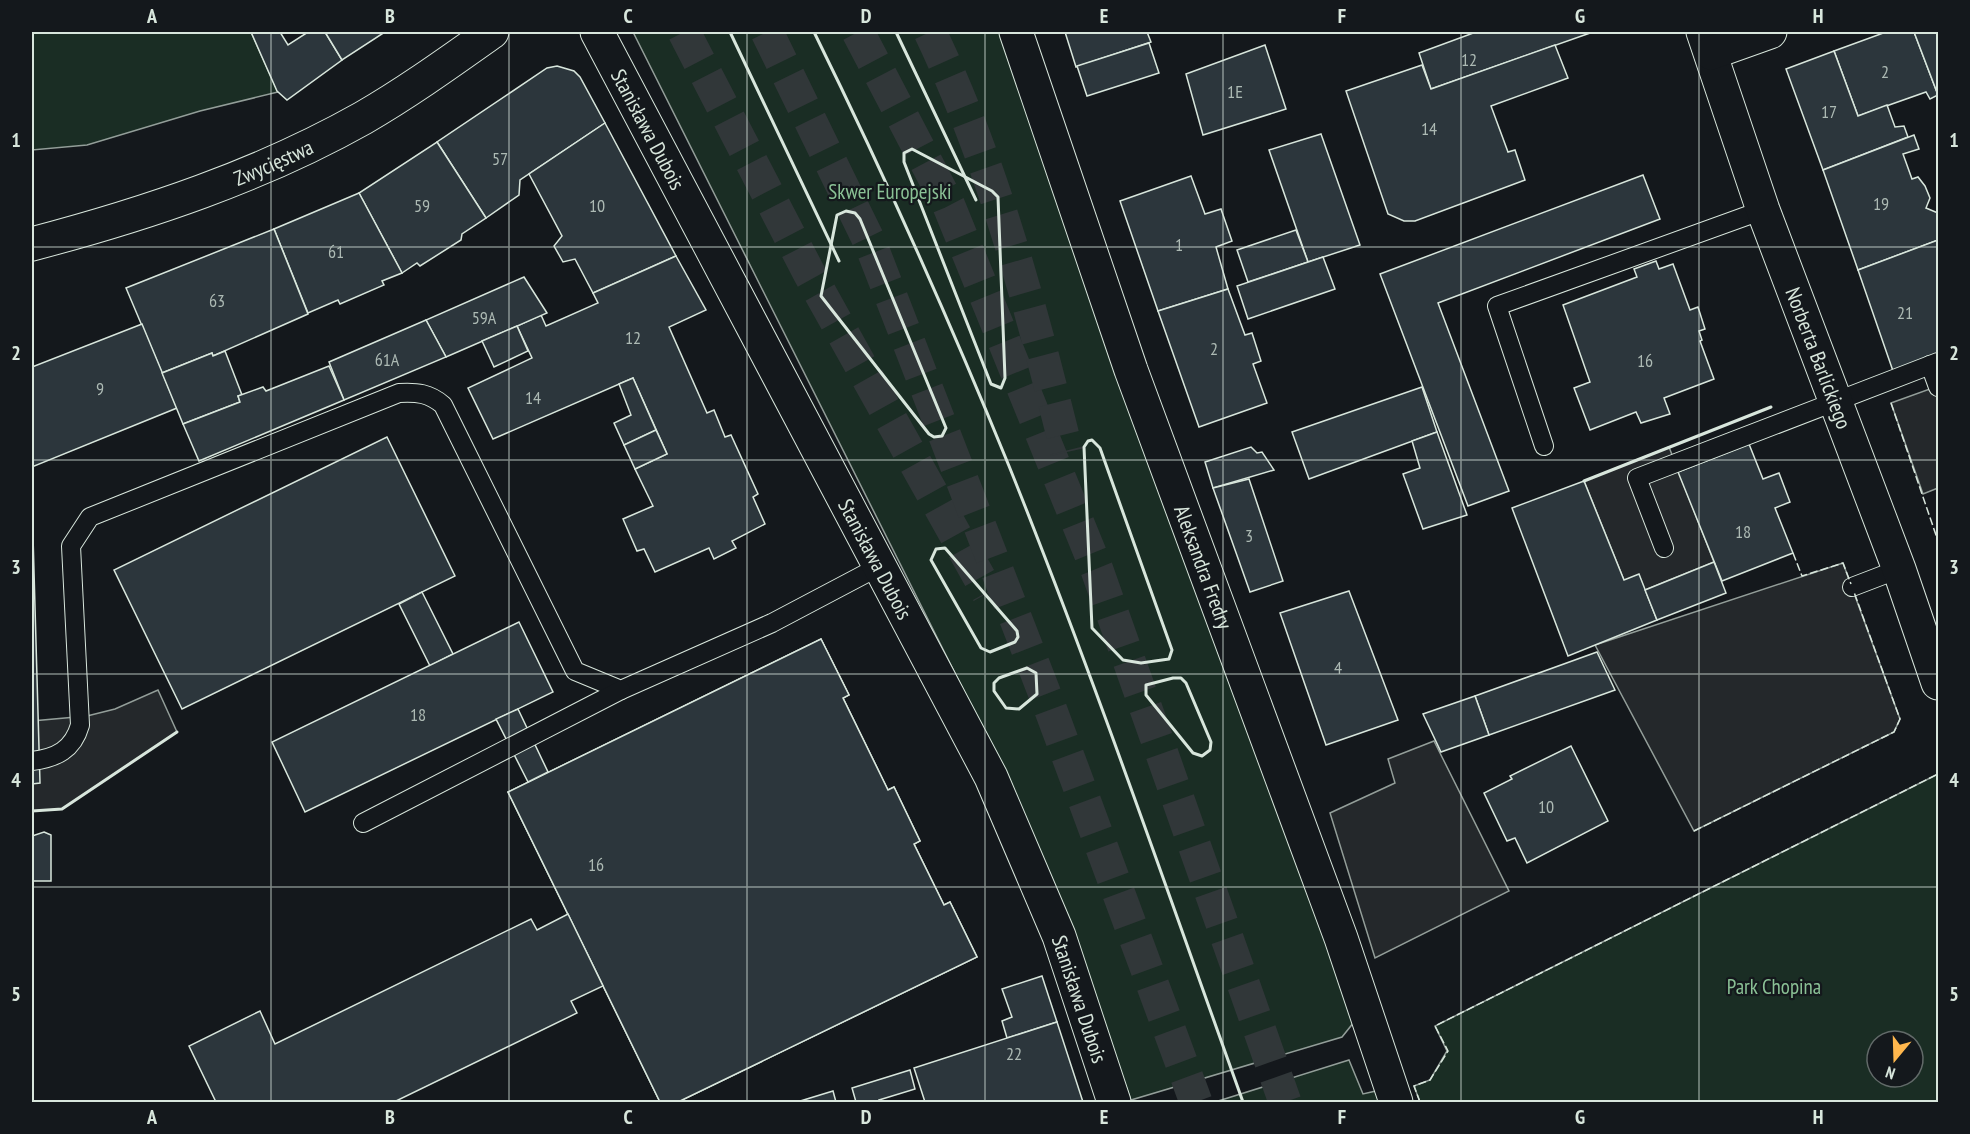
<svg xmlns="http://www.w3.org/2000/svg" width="1970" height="1134" font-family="'PT Sans Narrow',sans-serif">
<rect width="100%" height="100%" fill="#14181c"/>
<g fill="#1a2d24" stroke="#939e99" stroke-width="1.5" fill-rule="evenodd">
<path d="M32,32H251L278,92L200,111L87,145L32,150Z"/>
<path d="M633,32H1002L1354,1022L1342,1037L1131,1100L1064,919L971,705Z"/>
<path d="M1938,774V1102H1420L1414,1086L1430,1080L1447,1051L1435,1026ZM1877,1041H1913V1077H1877Z"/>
<path d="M1349,1060L1363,1094L1376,1091L1380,1102H1215Z"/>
</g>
<g fill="#24282b" stroke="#939e99" stroke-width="1.5">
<path d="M1938,386V488L1923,494L1891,403Z"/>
<path d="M1669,447L1714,562L1645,590L1624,580L1584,481Z"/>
<path d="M1843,563L1900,719L1894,732L1694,831L1595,645Z"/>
<path d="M158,690L177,732L62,809L32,811V721L87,716L115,709Z"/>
<path d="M1434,741L1509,891L1375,958L1330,813L1395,783L1388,759Z"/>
</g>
<g fill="#2c363c" stroke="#d8e6dc" stroke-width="1.5" fill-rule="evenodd">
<path d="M251,32H280L288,45L308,32H325L342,60L287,100L277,91Z"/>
<path d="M325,32H385L342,60Z"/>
<path d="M1065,32H1147L1151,42L1076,67Z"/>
<path d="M1476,32H1593L1431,89L1419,53Z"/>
<path d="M1886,32H1914L1938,95L1930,99L1926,92L1858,116L1834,51Z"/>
<path d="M1914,32H1938V95Z"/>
<path d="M1149,43L1159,73L1087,96L1077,66Z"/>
<path d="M1265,45L1286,109L1203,135L1186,74Z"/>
<path d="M1555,45L1568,78L1491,106L1508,152L1515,150L1525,180L1415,221H1404L1388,214L1346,91L1422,65L1431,89Z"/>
<path d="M1834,51L1858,116L1887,105L1895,127L1904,126L1908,137L1823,170L1786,69Z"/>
<path d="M557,66L574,71L580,77L605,123L520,180L519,195L486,218L437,142L547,68Z"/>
<path d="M605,123L676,256L593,293L575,259L563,262L554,246L562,236L529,174Z"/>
<path d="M1321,134L1360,245L1308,262L1269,150Z"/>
<path d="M1914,135L1919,149L1903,154L1912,179L1918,177L1925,186L1930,198L1926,208L1938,213V240L1858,270L1823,170Z"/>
<path d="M437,142L486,218L462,234L461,240L420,266L417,263L402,273L359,193Z"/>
<path d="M1643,175L1660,219L1438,303L1509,491L1468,506L1380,274Z"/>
<path d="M1191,176L1205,214L1221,209L1232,241L1216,247L1228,289L1158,311L1120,201Z"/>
<path d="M359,193L402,273L382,281L384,285L340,304L338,300L308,313L274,229Z"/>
<path d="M274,229L308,314L213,356L212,353L162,373L126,288Z"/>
<path d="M1296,230L1308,262L1248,282L1237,250Z"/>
<path d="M1938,240V353L1893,371L1858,270Z"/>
<path d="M676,256L706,310L669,327L707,413L714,410L725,437L731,435L758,494L753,497L765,524L732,541L736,548L714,559L709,548L655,572L644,549L637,551L623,519L653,506L635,469L667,454L633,378L493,439L468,388L532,358L517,326L541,315L546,326L598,303L593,293Z"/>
<path d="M1323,257L1335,289L1248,319L1237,286Z"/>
<path d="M1656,261L1659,269L1673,264L1690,310L1698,307L1705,329L1699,331L1702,340L1700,341L1714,379L1664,398L1670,414L1641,423L1636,412L1590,430L1574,388L1590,382L1563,305L1637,277L1634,269Z"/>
<path d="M524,277L547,313L446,357L426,320Z"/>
<path d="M1228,289L1245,335L1252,333L1261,361L1253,364L1267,403L1199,427L1158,311Z"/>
<path d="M426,320L446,357L344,400L329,362Z"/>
<path d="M142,324L177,408L32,467V367Z"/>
<path d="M517,326L528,351L494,367L482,341Z"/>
<path d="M225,351L242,395L238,396L240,402L183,424L162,373L212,353L213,356Z"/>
<path d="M329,366L344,400L199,461L183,424L240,402L238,396L263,387L266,391Z"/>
<path d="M633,378L656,430L624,445L614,423L631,415L619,384Z"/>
<path d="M1422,387L1437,432L1309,479L1292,432Z"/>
<path d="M656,430L667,454L635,469L624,445Z"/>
<path d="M1437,432L1467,515L1423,529L1403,474L1420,468L1412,441Z"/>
<path d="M387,437L455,576L182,709L114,570Z"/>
<path d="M1749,444L1763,479L1779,473L1790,502L1775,508L1793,553L1722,581L1678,472Z"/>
<path d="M1251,447L1257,453L1262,452L1274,470L1213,488L1205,462Z"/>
<path d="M1249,479L1283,581L1250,592L1213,488Z"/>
<path d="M1584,481L1624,580L1639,574L1657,620L1568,656L1512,508Z"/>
<path d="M32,501L40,783L32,784Z"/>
<path d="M1714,562L1726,593L1657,620L1645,590Z"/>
<path d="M1349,591L1398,720L1326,745L1280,613Z"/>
<path d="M422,592L453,654L430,666L399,604Z"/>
<path d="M519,622L553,692L305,812L272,742Z"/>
<path d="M821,639L849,695L843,698L888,790L894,787L920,841L914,844L944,905L950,902L977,957L678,1102H660L508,792ZM766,734L810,827L804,830L831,886L837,883L865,944L719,1013L619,803Z"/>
<path d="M821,639L849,695L843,698L888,790L894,787L920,841L914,844L944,905L950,902L977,957L678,1102H660L508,792Z"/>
<path d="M1597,652L1615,690L1489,735L1475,696Z"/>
<path d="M1475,696L1489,735L1441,752L1423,714Z"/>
<path d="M518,709L548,772L528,782L496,719Z"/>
<path d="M1571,746L1608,821L1527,863L1515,838L1507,841L1484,793L1512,779L1510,776Z"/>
<path d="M44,832L51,835V881H32V836Z"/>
<path d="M568,914L603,986L571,1001L577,1013L394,1102H216L189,1046L260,1011L275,1044L531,919L537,930Z"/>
<path d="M1042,976L1057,1022L1007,1038L1002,1021L1012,1017L1002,989Z"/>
<path d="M1057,1022L1083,1102H925L914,1068Z"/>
<path d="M910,1070L915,1089L879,1100L880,1102H856L852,1088Z"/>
<path d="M833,1091L836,1102H797Z"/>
</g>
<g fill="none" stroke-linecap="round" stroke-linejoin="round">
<g stroke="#313739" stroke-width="33" stroke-dasharray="33 16" stroke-linecap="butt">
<path d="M684,32L809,273L988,593"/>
<path d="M767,32L871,245L1046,697L1196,1102"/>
<path d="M858,32L949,206L1097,570L1285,1102"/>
<path d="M930,32C994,166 1031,308 1067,452"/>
</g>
<g stroke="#d8e6dc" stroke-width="20">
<g id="lane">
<path d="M1930,365L1938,387"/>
<path d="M1544,446L1497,306L1763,210"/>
<path d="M1664,548L1637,478L1938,362"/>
<path d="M1852,587L1899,569"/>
<path d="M32,761C56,758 73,750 80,725L71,546L90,517L399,393C417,392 429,393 443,405L575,671L621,690L772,623L880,566"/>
<path d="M363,823L621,690"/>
</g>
</g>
<g stroke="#d8e6dc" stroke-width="35">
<g id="street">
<path id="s1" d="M597,32L991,777L1059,936L1114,1102"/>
<path id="s2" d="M1016,32L1131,370L1341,938L1396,1102"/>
<path id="s3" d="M1703,32L1763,210L1899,569L1938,683"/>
<path d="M1711,53L1770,32"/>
</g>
</g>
<g stroke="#d8e6dc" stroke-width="35">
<g id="secondary">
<path id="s4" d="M32,244C146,214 260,176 363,118C408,92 451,61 492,32"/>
</g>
</g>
<use href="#lane" stroke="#14181c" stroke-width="18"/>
<use href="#street" stroke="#14181c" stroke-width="33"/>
<use href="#secondary" stroke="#14181c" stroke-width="33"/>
<g stroke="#d8e6dc" stroke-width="1.5" stroke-dasharray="8 3" stroke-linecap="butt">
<path d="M1891,403L1938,541"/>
<path d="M1793,553L1802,576L1843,563L1851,584"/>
<path d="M1694,831L1894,732L1900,719L1854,592"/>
<path d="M1420,1102L1414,1086L1430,1080L1448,1051L1435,1026L1938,774"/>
</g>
<g stroke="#d8e6dc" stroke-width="3">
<path d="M730,32L839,261"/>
<path d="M814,32C884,174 949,319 1009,466C1093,675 1167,890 1243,1102"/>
<path d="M896,32L976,200"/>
<path d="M912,149L992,191L998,197L1005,378L1001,388L991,384L904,162V153Z"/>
<path d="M846,211L855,213L860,219L946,428L942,436L934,437L929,434L821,296L836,220L837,215Z"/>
<path d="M1092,440L1100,448L1172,650L1169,659L1141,663L1123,660L1092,628L1084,447L1088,441Z"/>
<path d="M1584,481L1771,407"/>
<path d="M945,548L1017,631L1018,637L1015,642L990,652L981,648L931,560L936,549Z"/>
<path d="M1027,668L1036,673L1037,694L1019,709L1006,708L994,691V683L999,678Z"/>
<path d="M1173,678H1181L1186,683L1211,742L1210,750L1202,756L1193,753L1146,695V685Z"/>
<path d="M32,811L62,809L177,732"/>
</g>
</g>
<path fill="none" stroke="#d8e6dc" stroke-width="1.5" stroke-opacity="0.55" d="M271,32V1102M509,32V1102M747,32V1102M985,32V1102M1223,32V1102M1461,32V1102M1699,32V1102M32,247H1938M32,460H1938M32,674H1938M32,887H1938"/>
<g text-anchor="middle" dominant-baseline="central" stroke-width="4.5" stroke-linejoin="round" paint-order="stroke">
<g font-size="18" fill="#adbab4">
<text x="1469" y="59">12</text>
<text x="1885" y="71">2</text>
<text x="1235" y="91">1E</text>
<text x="1829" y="111">17</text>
<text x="1429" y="128">14</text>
<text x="500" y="158">57</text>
<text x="1881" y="203">19</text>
<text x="422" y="205">59</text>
<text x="597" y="205">10</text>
<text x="1179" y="244">1</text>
<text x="336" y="251">61</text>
<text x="217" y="300">63</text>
<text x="1905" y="312">21</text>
<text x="484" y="317">59A</text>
<text x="633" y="337">12</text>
<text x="1214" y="348">2</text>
<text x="387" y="359">61A</text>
<text x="1645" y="360">16</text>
<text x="100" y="388">9</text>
<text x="533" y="397">14</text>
<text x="1743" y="531">18</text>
<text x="1249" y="535">3</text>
<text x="1338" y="667">4</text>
<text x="418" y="714">18</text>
<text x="1546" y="806">10</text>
<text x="596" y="864">16</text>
<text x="1014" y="1053">22</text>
</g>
<g font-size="21" fill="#d8e6dc" stroke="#14181c">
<text stroke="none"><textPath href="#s1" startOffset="110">Stanisława Dubois</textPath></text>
<text stroke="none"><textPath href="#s4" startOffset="255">Zwycięstwa</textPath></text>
<text stroke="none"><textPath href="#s3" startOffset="346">Norberta Barlickiego</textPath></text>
<text stroke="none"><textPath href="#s1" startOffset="596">Stanisława Dubois</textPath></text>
<text stroke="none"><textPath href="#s2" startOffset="567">Aleksandra Fredry</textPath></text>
<text stroke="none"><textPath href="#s1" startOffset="1082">Stanisława Dubois</textPath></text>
</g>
<g font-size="21" fill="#8ac095" stroke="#14181c">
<text x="890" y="191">Skwer Europejski</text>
<text x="1774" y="986">Park Chopina</text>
</g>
</g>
<rect width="1970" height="1134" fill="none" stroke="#14181c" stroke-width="66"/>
<g transform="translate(1895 1059) rotate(199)"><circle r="28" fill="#14181c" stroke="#626a69" stroke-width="1.5"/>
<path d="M0-4.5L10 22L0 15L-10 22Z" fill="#ffb74d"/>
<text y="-9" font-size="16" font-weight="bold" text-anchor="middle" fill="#d8e6dc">N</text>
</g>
<rect x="33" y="33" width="1904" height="1068" fill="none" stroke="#d8e6dc" stroke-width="2"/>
<g font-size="20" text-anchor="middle" font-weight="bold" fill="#d8e6dc">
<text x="152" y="23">A</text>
<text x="390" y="23">B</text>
<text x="628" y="23">C</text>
<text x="866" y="23">D</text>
<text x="1104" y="23">E</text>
<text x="1342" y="23">F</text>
<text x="1580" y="23">G</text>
<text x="1818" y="23">H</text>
<text x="16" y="147">1</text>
<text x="1954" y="147">1</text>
<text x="16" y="360">2</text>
<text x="1954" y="360">2</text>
<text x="16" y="574">3</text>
<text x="1954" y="574">3</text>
<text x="16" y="787">4</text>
<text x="1954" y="787">4</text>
<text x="16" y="1001">5</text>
<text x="1954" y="1001">5</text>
<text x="152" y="1124">A</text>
<text x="390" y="1124">B</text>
<text x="628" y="1124">C</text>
<text x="866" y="1124">D</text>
<text x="1104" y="1124">E</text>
<text x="1342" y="1124">F</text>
<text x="1580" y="1124">G</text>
<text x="1818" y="1124">H</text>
</g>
</svg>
